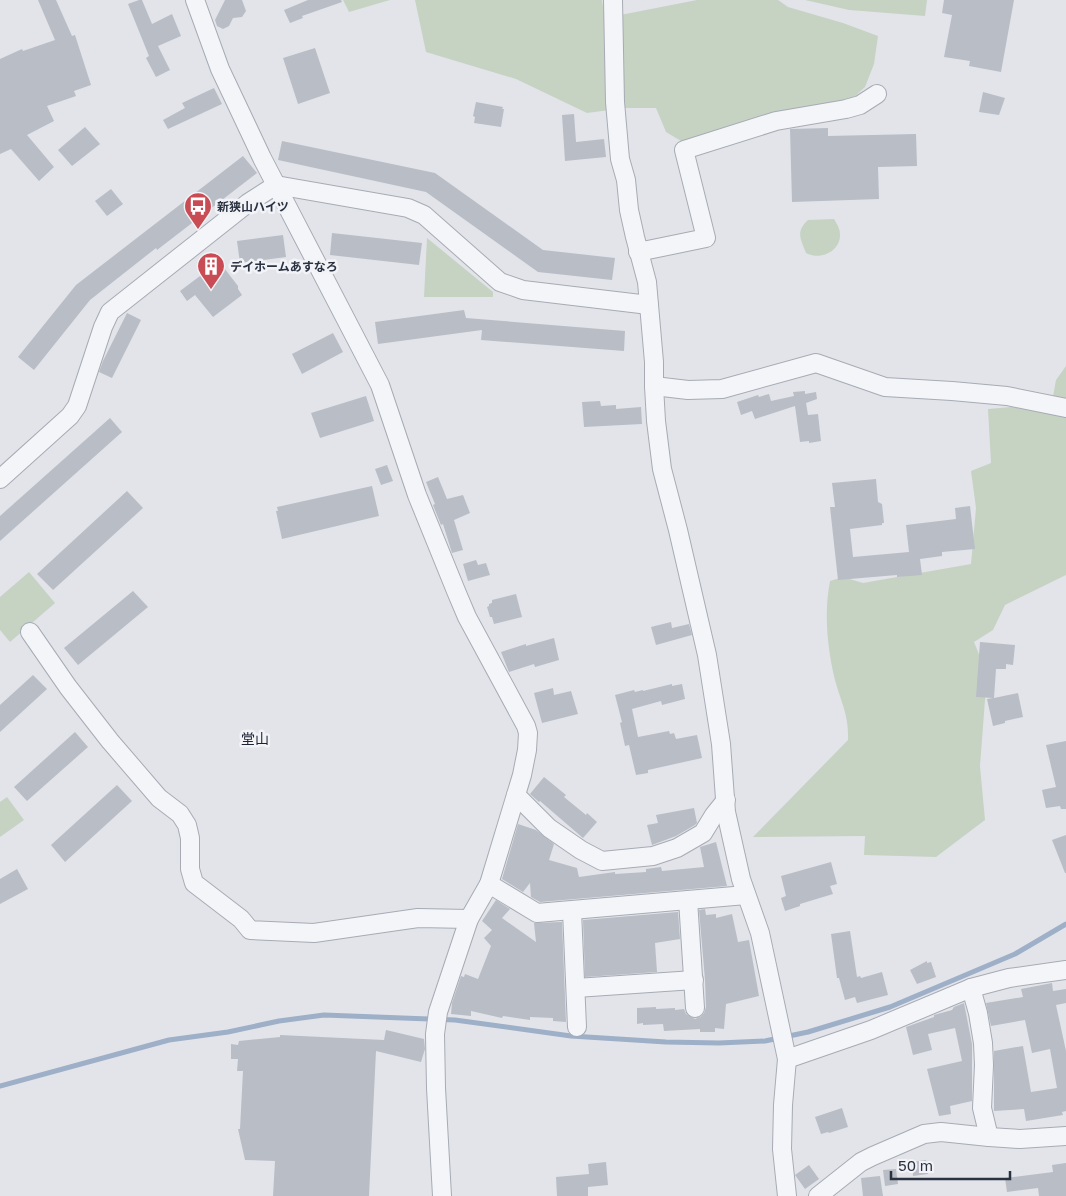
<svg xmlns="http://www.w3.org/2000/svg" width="1066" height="1196" font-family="'Golos Text','Noto Sans JP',sans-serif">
<rect width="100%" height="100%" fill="#e2e4ea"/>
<g fill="#c6d3c3">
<path d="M343,0H390L349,12Z"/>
<path d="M415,0H602L605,18L697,0H778L788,7L843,23L878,36L874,64L865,87L851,100L765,117L681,141L666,132L656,108H625L587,113L516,79L426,52Z"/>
<path d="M805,0H927L925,16L849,10Z"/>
<path d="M834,219C837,224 840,229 840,234C841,251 820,261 806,253C801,239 795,232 808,220Z"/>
<path d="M427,238L493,292V297H424Z"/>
<path d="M1066,366V575L1005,605L993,630L974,642L987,674L980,766L985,820L936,857L864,855L865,836L753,837L848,740C849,713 840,701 834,676C827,645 824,612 830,581L843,577L863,583L971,564L976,508L971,471L991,463L988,409L1011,407L1050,413L1056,380Z"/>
<path d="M29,572L55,603L10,642L0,630V597Z"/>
<path d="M7,797L24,820L0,837V802Z"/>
</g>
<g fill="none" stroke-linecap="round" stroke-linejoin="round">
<path stroke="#9eafc8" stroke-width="5" d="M0,1086L169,1040L228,1032L279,1021L324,1015L455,1020L571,1036L666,1042L719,1043L765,1041L808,1032L890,1007L1015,954L1066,924"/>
</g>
<g fill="#b9bdc6">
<path d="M38,0H56L72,36L75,35L91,85L74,91L76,96L47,106L54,121L27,135L54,167L39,181L11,149L0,154V59L22,49L23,51L55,40Z"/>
<path d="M139,0H142L152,24L172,14L181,36L158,46L170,70L156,77L146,58L149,56L128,4Z"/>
<path d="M225,0H242L246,11L242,17L233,18L229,26L223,29L217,26L215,20Z"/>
<path d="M308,0H341L342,2L302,16L303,18L290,23L284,10Z"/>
<path d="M944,0H1014L1001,72L969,66L970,61L944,57L952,15L942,13Z"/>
<path d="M315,48L330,93L298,104L283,58Z"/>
<path d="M214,88L222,104L168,129L163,120L185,108L182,103Z"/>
<path d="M983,92L1005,98L999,115L979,112Z"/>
<path d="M476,102L503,107L502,109H504L501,127L474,123L475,117L473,116Z"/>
<path d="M574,114L576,142L604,139L606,157L565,161L562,115Z"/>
<path d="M85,127L100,144L72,166L58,150Z"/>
<path d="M828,128V136L916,134L917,166L878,167L879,199L792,202L790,129Z"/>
<path d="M282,141L435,173L543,250L615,258L612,280L538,272L426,192L278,160Z"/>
<path d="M243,156L257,173L157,250L156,248L90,300L34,370L18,357L76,285Z"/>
<path d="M111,189L123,204L107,216L95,201Z"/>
<path d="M332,233L422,243L419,265L330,255Z"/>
<path d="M283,235L286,257L240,263L237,241Z"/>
<path d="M216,264H221L238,286V289L242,295L213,317L195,295L187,301L180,291Z"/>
<path d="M464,310L466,318L625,331L624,351L481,340L482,330L378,344L375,322Z"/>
<path d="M127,313L141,320L112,378L99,372L103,361Z"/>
<path d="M333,333L343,352L302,374L292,354Z"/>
<path d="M805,391V394L816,392L817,399L806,403L808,415L818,414L821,441L809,443V441L800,442L795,406L755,419L752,411L741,415L737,402L758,395L759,397L769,394L771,401L794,396L793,392Z"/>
<path d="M366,396L374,421L320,438L311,413Z"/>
<path d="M600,401L601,406L616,405V409L641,407L642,424L584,427L582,402Z"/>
<path d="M110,418L122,432L0,541V516Z"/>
<path d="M387,465L393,481L381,485L375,469Z"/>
<path d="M438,477L447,499L463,495L470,513L454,520L463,550L452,553L443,524L441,525L433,505L435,504L426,482Z"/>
<path d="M876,479L878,502L882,504L884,523H882V525L850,529L853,557L909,552L906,525L956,519L955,508L970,506L975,549L942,552V556L920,559L922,575L897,577V575L838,580L830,507H835L832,483Z"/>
<path d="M372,486L379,516L282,539L276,511H278L277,507Z"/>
<path d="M127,491L143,508L53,590L37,574Z"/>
<path d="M476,560L478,565L486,563L490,575L468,581L463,564Z"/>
<path d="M133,591L148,607L78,665L64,648Z"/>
<path d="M516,594L522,617L494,624L492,617H490L487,607L489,606V604L492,603V600Z"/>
<path d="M671,622L672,628L689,624L692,635L656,645L651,627Z"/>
<path d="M554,638L559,660L535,667L534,664L509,672L501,652L526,644V646Z"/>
<path d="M980,642L1015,645L1013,665L1006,664V669H996L994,698L1018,693L1023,717L1005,721V723L993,726L987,699L993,698L976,697Z"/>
<path d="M33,675L47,689L0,732V705Z"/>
<path d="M672,684V686L682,684L685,699L662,705L661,701L632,709L638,737L669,731L670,734L674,733L676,739L697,735L702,758L648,770V773L636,775L629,745L625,746L620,723L622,722L615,695L634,690L635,692L643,690V691Z"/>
<path d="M553,688L554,695L571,691L578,714L542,723L534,693Z"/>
<path d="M75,732L88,747L27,801L14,787Z"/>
<path d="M1066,741V809H1061L1060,806L1046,808L1042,790L1056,787L1046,745Z"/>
<path d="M544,777L566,795L564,797L586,815L587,813L597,822L583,838L540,801L539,802L530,794Z"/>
<path d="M117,785L132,801L65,862L51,845Z"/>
<path d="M694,808L697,823L695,825L676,836L652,845L647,825L658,823L656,815Z"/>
<path d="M518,824L536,830L554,844L549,860L577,868L579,877L615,872V874L646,872V869L661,867L662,871L704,867L700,847L716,842L727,886L540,902L531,897L530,883L523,892L502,879Z"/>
<path d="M1066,835V873H1065L1052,840Z"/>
<path d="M831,862L837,884L830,886L833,894L800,904V906L785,911L781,898L786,896L781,876Z"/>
<path d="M17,869L28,889L0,904V879Z"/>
<path d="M496,900L510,909L502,918L536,942L534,923L562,922L566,1022L553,1021V1018L530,1017V1020L503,1016L502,1018L471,1011V1016L451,1014L452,1003L461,976L464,977L465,974L478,979L491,946L484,938L492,930L482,921Z"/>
<path d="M705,909L706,915L716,914V918L732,914L738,942L749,940L759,996L726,1004L724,1029L715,1028V1032H700V1029L664,1031L663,1024L643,1025V1023L637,1024V1008L656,1007V1009L675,1008V1010L684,1009L686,1014L695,1019L700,1017L704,1013L706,1007L705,980L699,910Z"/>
<path d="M678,912L680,939L655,943L657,972L585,977L583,920Z"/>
<path d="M850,931L857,977L860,976L861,978L882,972L888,995L857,1003L855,997L845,1000L839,978H837L831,934Z"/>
<path d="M927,961V963L931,962L936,977L917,984L910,970Z"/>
<path d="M1052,983L1053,991L1066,989V1003L1056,1005L1066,1051V1111L1062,1112L1063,1115L1026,1121L1024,1109L994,1111V1051L1023,1046L1031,1092L1057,1088L1050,1049L1032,1053L1025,1020L991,1026L986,1003L1023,997L1021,989Z"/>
<path d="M964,1003L972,1044V1101L950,1106L951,1114L939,1116L927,1069L962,1061L955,1028L928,1034L932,1050L913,1055L906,1027L934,1017V1015L952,1010L954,1007Z"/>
<path d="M386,1030L424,1039L425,1049L421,1062L376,1051L369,1196H273L275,1161L245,1160L238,1129H240L243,1071H237L238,1059H231V1044L238,1045L239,1041L280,1037V1035L384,1040Z"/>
<path d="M842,1108L848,1127L829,1133L828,1132L821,1134L815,1117Z"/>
<path d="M926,1160L928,1174L913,1176L912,1162Z"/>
<path d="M606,1162L608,1185L588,1187V1196H557L556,1177L589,1174L588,1164Z"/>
<path d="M1066,1163V1196H1039L1038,1188L1007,1192L1005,1178L1053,1172L1052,1165Z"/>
<path d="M809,1165L819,1179L805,1189L795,1175Z"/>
<path d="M896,1169L898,1184L885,1186L883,1170Z"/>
<path d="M880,1176L883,1196H863L861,1178Z"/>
</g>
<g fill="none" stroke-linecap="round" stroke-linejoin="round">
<g stroke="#a7abb4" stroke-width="20">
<g id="minor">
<path d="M195,0L220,69L262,158L380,385L417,495L456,591L467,617L526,726L528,733L527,750L522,775L489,884L469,919L438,1012L435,1034L436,1088L442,1196"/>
<path d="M613,0L615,102L620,159L626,180L629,210L635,237L647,282L654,362V386L656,421L662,469L678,530L707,655L721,744L726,812L741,879L760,933L787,1059L783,1105L782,1149L787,1196"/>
<path d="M638,252L706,238L684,150L776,121L846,109L860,105L877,94"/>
<path d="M654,386L688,390L722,389L816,363L885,387L952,391L1007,396L1066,408"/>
<path d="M0,479L70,416L77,406L103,327L110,312L248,203L276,185L408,208L424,215L500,282L523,290L649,305"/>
<path d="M30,632L68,687L110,741L159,798L180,814L187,825L190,838V869L194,883L241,919L250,930L314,933L418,918L469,919"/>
<path d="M516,795L549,828L581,850L602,861L653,856L677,848L703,833L714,815L726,800"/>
<path d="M489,884L537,913L746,895"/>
<path d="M688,900L695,1008"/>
<path d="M572,911L577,1027"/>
<path d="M576,988L694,980"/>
<path d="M971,988L978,1013L983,1043L984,1065L982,1108L989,1137"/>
<path d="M787,1059L871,1030L971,988L1009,978L1066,970"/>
<path d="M818,1196L861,1162L873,1156L924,1134L941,1132L989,1137L1020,1139L1066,1136"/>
</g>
</g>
<use href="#minor" stroke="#f4f5f8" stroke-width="18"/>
</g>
<defs>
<g id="bus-pin" transform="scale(1.4375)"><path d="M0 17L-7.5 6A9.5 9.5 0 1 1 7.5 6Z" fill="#c94c55" stroke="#f1f3f7"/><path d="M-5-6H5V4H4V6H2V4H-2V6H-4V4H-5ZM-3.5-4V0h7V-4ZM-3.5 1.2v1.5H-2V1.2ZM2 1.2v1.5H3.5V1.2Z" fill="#fff"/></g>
<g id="building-pin" transform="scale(1.4375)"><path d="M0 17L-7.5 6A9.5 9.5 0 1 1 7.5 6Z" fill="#c94c55" stroke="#f1f3f7"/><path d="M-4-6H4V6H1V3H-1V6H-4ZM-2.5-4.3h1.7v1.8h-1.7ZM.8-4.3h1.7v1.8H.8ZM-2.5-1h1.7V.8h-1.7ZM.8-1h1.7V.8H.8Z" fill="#fff"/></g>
</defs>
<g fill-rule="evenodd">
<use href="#bus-pin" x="198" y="206"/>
<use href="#building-pin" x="211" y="266"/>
</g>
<g text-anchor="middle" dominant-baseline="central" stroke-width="5" stroke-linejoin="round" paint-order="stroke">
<g font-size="12" font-weight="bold" fill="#2a3141" stroke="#f1f3f7" text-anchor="start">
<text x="217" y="206">新狭山ハイツ</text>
<text x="230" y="266">デイホームあすなろ</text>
</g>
<g font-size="14" fill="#1d2232" stroke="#f1f3f7">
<text x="255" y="738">堂山</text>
</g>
</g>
<path d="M891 1171v8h119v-8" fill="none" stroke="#2a3141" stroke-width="2.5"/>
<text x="898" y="1171" font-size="15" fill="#2a3141" stroke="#f1f3f7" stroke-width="4" paint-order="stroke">50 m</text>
</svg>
